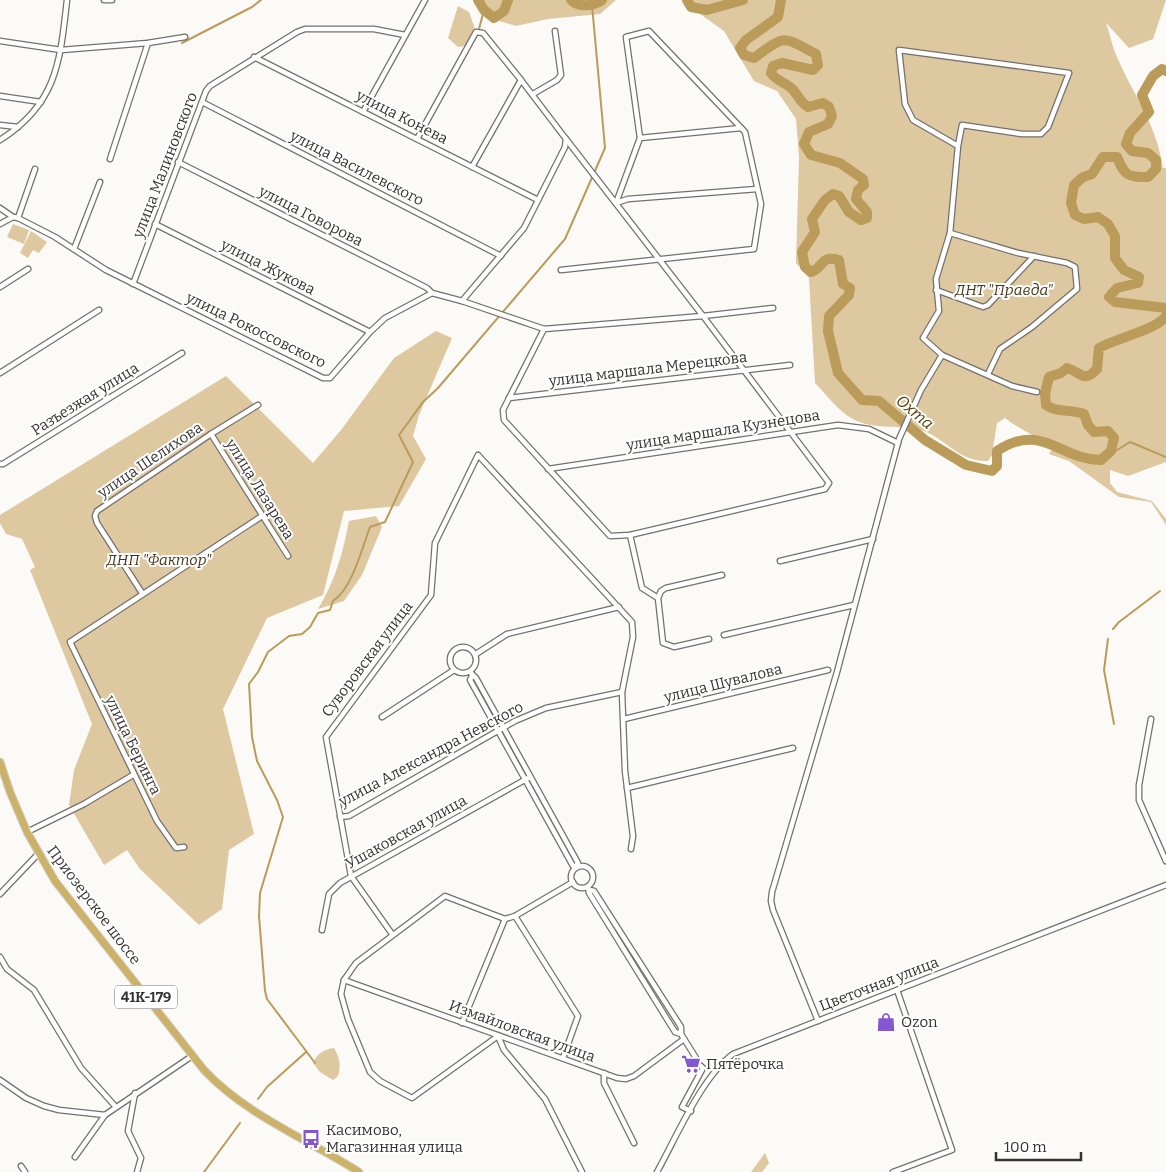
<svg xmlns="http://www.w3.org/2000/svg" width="1166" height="1172" font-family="Bitter,serif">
<rect width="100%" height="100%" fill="#fcfaf7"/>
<g fill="#ddc8a0">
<path d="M481,0H616L600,14L548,19L516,26L487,17L481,9L486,5Z"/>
<path d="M690,0H1166L1153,39L1129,48L1106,23C1110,34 1112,46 1117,57C1134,97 1156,122 1163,168H1166V462L1128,476L1110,470V483L1117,492L1152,501L1166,519V525L1151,502L1119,497L1069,461L1049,454L1054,445C1036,436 1022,431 1005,418L997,423L992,455L988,461C957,462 944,436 920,430C897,424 869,431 848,416C836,408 826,394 815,383L809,278L796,263L799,158L796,119L777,91L754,81L724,31L700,14Z"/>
<path d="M458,6L469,12L475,29L465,46L458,47L448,38Z"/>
<path d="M13,224L29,230L24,244L7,237Z"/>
<path d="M31,231L47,242L39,253L33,250L28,258L20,253Z"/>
<path d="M436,331L452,338L419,415L413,436L426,459L399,506L344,511L323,595L267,618L223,709L254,834L229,850L222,909L199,925L140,869L127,850L104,865L69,805L74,770L92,724L30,570L35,567L22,539L6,534L0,523V515L226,376L313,463L341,430L394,358Z"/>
<path d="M376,516L382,527L362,575L344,601L318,609C335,581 343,553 349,521Z"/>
<path d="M334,1048C340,1058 341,1066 338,1076L333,1080L320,1072L313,1063C317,1054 324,1049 334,1048Z"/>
<path d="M765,1153L769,1163L762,1172H751Z"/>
</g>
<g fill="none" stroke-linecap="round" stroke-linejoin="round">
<g stroke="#bb9b59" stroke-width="2">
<path d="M479,29L484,10"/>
<path d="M182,43L252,7L261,0"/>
<path d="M501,111L518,80L517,78"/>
<path d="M1101,460L1130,442L1166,457"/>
<path d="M1113,629L1119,622L1160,591"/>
<path d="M1108,639L1104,670L1114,724"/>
<path d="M315,1063L267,999L265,991L259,916L260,893L283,817L277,800L257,761L252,737L249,684L258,672L268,652L289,636L302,634L310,627L318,613L330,610L333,601C352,589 362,548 370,527L385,522L413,462L399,435L423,402L438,388L565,239L605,148L592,5"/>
<path d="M258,1099L267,1087L306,1052"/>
<path d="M204,1172L240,1123"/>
</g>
<g stroke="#bb9b59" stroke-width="10">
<path d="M478,0L484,10L494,18L504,11L508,0"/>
<path d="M571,0C578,8 593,6 602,0"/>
<path d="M687,0L691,7L707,10L743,0"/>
<path d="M781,0L778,17L746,40L740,48L744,55L754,58C787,34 781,36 816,54L818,65L813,70L782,63L773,66L771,73C777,82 788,83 794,91C799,97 800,102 808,107L823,103L829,107L832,116L828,124L809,132L804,144L811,155L840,163L863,179L864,185L858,190L856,199L867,212V218L861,220L849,212L839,196L833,194L825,200L812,219L815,232L802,252L805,267L811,272C825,267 819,255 839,260L843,284L850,288L849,295L829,316L828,331L838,373L862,400L879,401L925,440L966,465L992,471L997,466V451C1042,421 1060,460 1101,460L1111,451L1114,438L1108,431L1094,432L1088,425L1084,414C1071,409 1057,413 1046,405L1045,393L1049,377L1061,373L1067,368C1082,372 1083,384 1097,369L1099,348C1116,338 1157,330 1166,316"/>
<path d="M1166,71L1162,69L1153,76L1142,95L1149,112L1130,133L1126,144L1132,151L1148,153L1156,160V169L1148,177C1127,177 1125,176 1117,157H1103L1092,174L1083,177L1074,185L1071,203L1075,215L1084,219L1098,217L1108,224L1115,236V258L1124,270L1139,277L1138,283L1117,288L1109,297L1115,302L1166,308"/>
</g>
<g stroke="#73716e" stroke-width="7">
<g id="minor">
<path d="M104,0H112"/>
<path d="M0,41L61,50L148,43L185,37"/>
<path d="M254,57L538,200"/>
<path d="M533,94L557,80L561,75L555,31"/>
<path d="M0,96L41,102"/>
<path d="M202,102L501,256"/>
<path d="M363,112L425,0"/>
<path d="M0,125L18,127"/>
<path d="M640,138L741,128"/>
<path d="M417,139L476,32L483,33L521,80L472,167"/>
<path d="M566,139L703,316L773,308"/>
<path d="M0,140C57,104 60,62 67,0"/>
<path d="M110,159L148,43"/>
<path d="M178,162L427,288L432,293"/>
<path d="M616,203L628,199L757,189"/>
<path d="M0,208L13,217L18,218L35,169"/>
<path d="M18,218L55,237L106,270L323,378H330L370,332L385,318L432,293L462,301L524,228L565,147L566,139L521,80"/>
<path d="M0,224L13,217"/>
<path d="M155,224L370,332"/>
<path d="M950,233L1018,253L1067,263L1075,267L1077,289L1032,327L1000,349L988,374"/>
<path d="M74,249L100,182"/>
<path d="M561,270L754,249L761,204L745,132L649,31L626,37L640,138L616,203"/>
<path d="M133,284L206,91L210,86L297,32L305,29H374L405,35"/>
<path d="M0,287L28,269"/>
<path d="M936,290L983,307L988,305L1034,256"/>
<path d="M462,301L544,329"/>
<path d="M703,316L829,483L825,489L630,535L610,536L504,420L503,410L544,329Z"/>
<path d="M942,355L1012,386L1037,392"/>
<path d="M0,373L99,310"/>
<path d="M509,398L790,365"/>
<path d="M211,434L288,556"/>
<path d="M0,464H3L182,353"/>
<path d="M548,469L838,425L869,429L898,443"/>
<path d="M630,535L642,588L658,598"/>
<path d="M780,561L873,539"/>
<path d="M142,593L97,523L95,516L97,511L211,434L258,405"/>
<path d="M724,635L854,605"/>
<path d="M709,639L674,647L663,643L658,598L661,591L666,588L722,575"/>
<circle cx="463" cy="660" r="13"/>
<path d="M476,654L507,634L619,607"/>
<path d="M470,672L476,678L578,863L576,866"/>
<path d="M472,676L470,680L573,866L577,867"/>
<path d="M382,717L454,670"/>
<path d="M624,719L828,670"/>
<path d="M1151,719L1139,785V800L1166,861"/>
<path d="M627,788L793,748"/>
<path d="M340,817L349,816L515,721L546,708L622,692"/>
<path d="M27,832L84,804L133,775"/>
<path d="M184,847L176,848L157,821L70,642L262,516"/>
<circle cx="582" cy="877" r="11"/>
<path d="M588,887L589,893L675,1032L681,1034L696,1058"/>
<path d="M590,890L594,891L681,1027V1034"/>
<path d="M0,894L38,854"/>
<path d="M515,916L578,1016L563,1058"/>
<path d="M505,919L445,896L356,963L344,980L341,994L348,1019L370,1072L380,1081L412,1098L498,1036L504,1050L545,1099L582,1172"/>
<path d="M505,919L515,916L573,882"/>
<path d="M322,930L329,894L340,883L530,777"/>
<path d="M392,934L351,876L326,737L431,595L435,543L478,455L632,622L633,637L622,692L625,771L633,836L631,849"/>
<path d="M0,957L7,969L34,990L81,1068L115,1106"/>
<path d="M344,980L617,1078L626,1079L634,1076L684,1039"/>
<path d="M818,1021L773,910L771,901L772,892L837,672L899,439L921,390L942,355L923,338L939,311L936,279L950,233L958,146L913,120L905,104L899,50L1069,73L1048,127L1041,134H1022L962,125L958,146"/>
<path d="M462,1023L505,919"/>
<path d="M604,1073V1083L634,1143"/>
<path d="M0,1080L26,1098L44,1106L59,1110L105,1115L192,1056"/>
<path d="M135,1093L128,1131L141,1158L137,1172"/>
<path d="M691,1111L682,1107L703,1068L701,1066"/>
<path d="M75,1157L105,1115"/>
<path d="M21,1166L25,1172"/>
<path d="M657,1172C676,1138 702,1076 733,1054L1166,885"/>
<path d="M893,1172L952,1150L897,990"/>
</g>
</g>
<g stroke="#d7d6d6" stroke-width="9">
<path id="primary" d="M0,762L10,792L27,832L55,881L204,1070C246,1115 307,1139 359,1172"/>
</g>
<use href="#minor" stroke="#fff" stroke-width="4.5"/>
<use href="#primary" stroke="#ccb268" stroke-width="7"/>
</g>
<defs>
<g id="shop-bare" transform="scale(1.5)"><path d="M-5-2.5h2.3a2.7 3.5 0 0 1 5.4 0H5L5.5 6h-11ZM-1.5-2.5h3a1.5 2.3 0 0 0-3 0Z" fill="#8358d2" stroke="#fff" stroke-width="2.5" paint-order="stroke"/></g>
<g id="supermarket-bare" transform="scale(1.5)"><path d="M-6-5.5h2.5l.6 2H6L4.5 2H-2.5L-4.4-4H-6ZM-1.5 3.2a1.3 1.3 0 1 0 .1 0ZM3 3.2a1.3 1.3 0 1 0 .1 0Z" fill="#8358d2" stroke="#fff" stroke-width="2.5" paint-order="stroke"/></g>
<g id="bus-bare" transform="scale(1.5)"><path d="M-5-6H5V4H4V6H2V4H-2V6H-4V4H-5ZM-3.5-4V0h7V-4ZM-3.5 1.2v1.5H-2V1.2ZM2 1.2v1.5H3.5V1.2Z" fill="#8358d2" stroke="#fff" stroke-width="2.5" paint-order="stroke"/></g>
</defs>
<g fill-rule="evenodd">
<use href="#shop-bare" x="886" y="1022"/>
<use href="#supermarket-bare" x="691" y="1064"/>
<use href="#bus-bare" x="311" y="1139"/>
</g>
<g text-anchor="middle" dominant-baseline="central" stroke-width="4" stroke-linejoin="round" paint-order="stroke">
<rect fill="#fff" stroke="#727170" stroke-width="1" x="115" y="985.5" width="62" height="23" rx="4"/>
<g font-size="14" font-weight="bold" fill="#353433">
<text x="146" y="997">41К-179</text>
</g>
<g font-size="15" fill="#353433" stroke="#fff">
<text transform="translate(402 117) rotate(27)">улица Конева</text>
<text transform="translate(165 165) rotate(-69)">улица Малиновского</text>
<text transform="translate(357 168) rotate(27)">улица Василевского</text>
<text transform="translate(311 216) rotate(27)">улица Говорова</text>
<text transform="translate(268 267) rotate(27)">улица Жукова</text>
<text transform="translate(256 330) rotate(26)">улица Рокоссовского</text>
<text transform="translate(648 369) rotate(-7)">улица маршала Мерецкова</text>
<text transform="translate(85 399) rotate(-32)">Разъезжая улица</text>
<text transform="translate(723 430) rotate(-9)">улица маршала Кузнецова</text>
<text transform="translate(150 460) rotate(-34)">улица Шелихова</text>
<text transform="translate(260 489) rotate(58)">улица Лазарева</text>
<text transform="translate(367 659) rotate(-53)">Суворовская улица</text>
<text transform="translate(723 683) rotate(-14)">улица Шувалова</text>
<text transform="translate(133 745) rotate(64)">улица Беринга</text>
<text transform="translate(431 754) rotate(-28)">улица Александра Невского</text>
<text transform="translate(406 832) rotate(-29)">Ушаковская улица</text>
<text transform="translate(94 905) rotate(53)">Приозерское шоссе</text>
<text transform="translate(879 984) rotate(-21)">Цветочная улица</text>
<text transform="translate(522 1031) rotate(20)">Измайловская улица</text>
</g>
<g font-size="15" font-style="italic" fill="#433517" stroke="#fff">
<text x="1004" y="290">ДНТ "Правда"</text>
<text x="159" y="560">ДНП "Фактор"</text>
</g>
<g font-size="15" fill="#353433" stroke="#fff" text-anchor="start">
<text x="901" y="1022">Ozon</text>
<text x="706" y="1064">Пятёрочка</text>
<text x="326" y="1130">Касимово,<tspan x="326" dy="17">Магазинная улица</tspan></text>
</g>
<g font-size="16" font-style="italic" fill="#523c04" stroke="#fff">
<text transform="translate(915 412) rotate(40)">Охта</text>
</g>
</g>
<path d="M996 1152v8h85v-8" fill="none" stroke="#353433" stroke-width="2.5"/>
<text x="1004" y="1152" font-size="15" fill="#353433" stroke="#ffffff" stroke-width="4" paint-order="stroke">100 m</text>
</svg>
